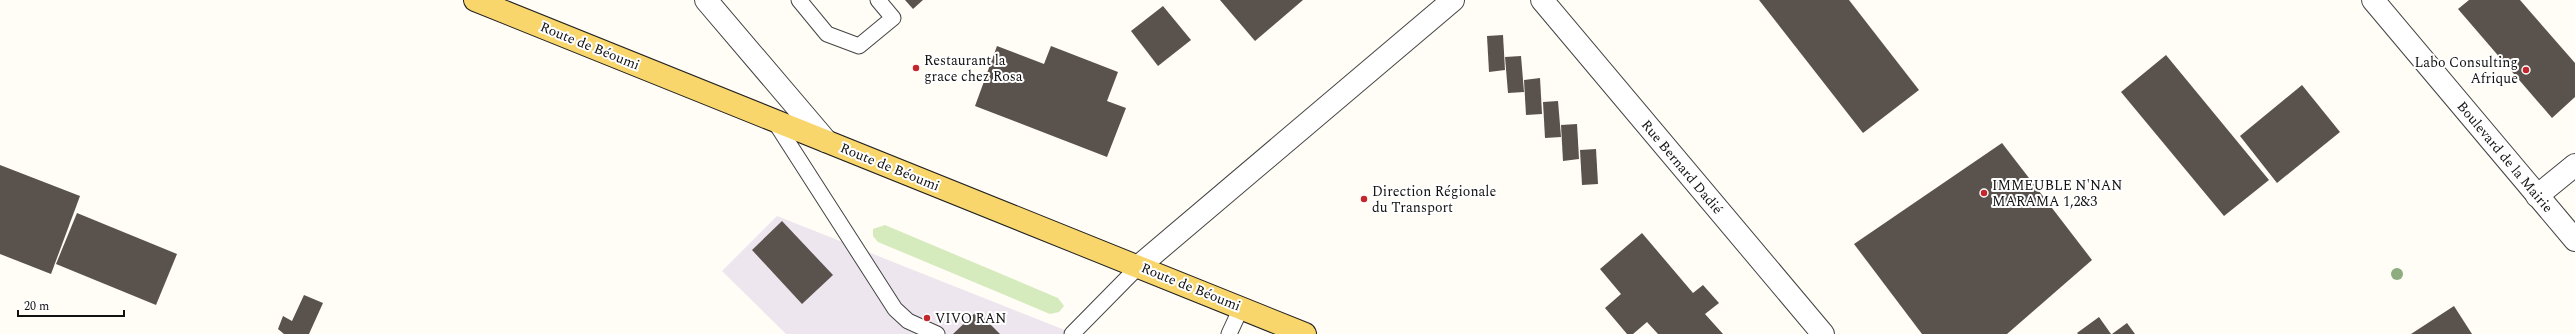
<svg xmlns="http://www.w3.org/2000/svg" width="2575" height="334" font-family="Spectral,serif">
<rect width="100%" height="100%" fill="#fffdf5"/>
<path fill="#eee6ef" d="M777,216L1075,334H786L722,271Z"/>
<path fill="#d5ebbd" d="M885,225L1058,298L1064,306L1059,312L1050,314L878,242L873,236V229Z"/>
<g fill="#5a524d">
<path d="M905,0H923L913,9Z"/>
<path d="M1220,0H1303L1255,41Z"/>
<path d="M1759,0H1849L1919,90L1863,133Z"/>
<path d="M2469,0H2520L2575,63V97L2552,118L2458,9Z"/>
<path d="M1163,6L1191,40L1158,66L1131,31Z"/>
<path d="M1503,35L1505,70L1489,72L1487,36Z"/>
<path d="M997,46L1044,64L1051,46L1118,72L1107,101L1126,108L1107,157L975,106Z"/>
<path d="M2166,55L2269,180L2224,216L2121,92Z"/>
<path d="M1521,56L1524,92L1508,93L1505,57Z"/>
<path d="M1540,78L1542,114L1526,115L1524,80Z"/>
<path d="M2302,85L2340,132L2277,183L2240,136Z"/>
<path d="M1558,101L1561,137L1545,138L1543,102Z"/>
<path d="M1577,124L1579,159L1563,161L1561,125Z"/>
<path d="M2002,143L2092,260L2007,334H1922L1854,244Z"/>
<path d="M1596,149L1598,184L1582,185L1580,150Z"/>
<path d="M0,165L80,196L51,274L0,254Z"/>
<path d="M77,213L177,254L156,305L56,264Z"/>
<path d="M782,221L833,275L802,304L752,250Z"/>
<path d="M1642,233L1693,293L1703,285L1719,303L1705,314L1723,334H1658L1647,322L1633,334H1627L1605,308L1621,294L1600,269Z"/>
<path d="M304,295L323,303L309,334H284L278,329L283,316L292,321Z"/>
<path d="M2454,306L2472,334H2411Z"/>
<path d="M977,311L1000,334H953Z"/>
<path d="M2099,317L2111,334H2078L2077,333Z"/>
<path d="M2127,323L2135,334H2112Z"/>
</g>
<g fill="none" stroke-linecap="round" stroke-linejoin="round">
<g stroke="#444" stroke-width="17">
<g id="lane">
<path d="M799,0L827,34L859,46L893,18L878,0"/>
<path d="M773,119L895,309L908,321L937,334"/>
<path d="M1072,334L1139,266"/>
<path d="M1229,334L1241,308"/>
</g>
</g>
<g stroke="#444" stroke-width="24">
<g id="street">
<path d="M706,0L826,141"/>
<path d="M1542,0L1823,334"/>
<path d="M2373,0L2575,240"/>
<path d="M2537,196L2575,165"/>
<path d="M1139,266L1453,0"/>
</g>
</g>
<g stroke="#222" stroke-width="24">
<path id="primary" d="M475,0L1305,334"/>
</g>
<use href="#lane" stroke="#fff" stroke-width="15"/>
<use href="#street" stroke="#fff" stroke-width="22"/>
<use href="#primary" stroke="#f9d66b" stroke-width="22"/>
</g>
<circle fill="#8dad7f" cx="2397" cy="274" r="6"/>
<g fill="#c4262e" stroke="#fff" stroke-width="1.5">
<circle cx="916" cy="68" r="4"/>
<circle cx="2526" cy="70" r="4"/>
<circle cx="1984" cy="193" r="4"/>
<circle cx="1364" cy="199" r="4"/>
<circle cx="927" cy="318" r="4"/>
</g>
<g text-anchor="middle" dominant-baseline="central" stroke-width="4" stroke-linejoin="round" paint-order="stroke">
<g font-size="14" fill="#111" stroke="#fff">
<text transform="translate(590 46) rotate(22)">Route de Béoumi</text>
<text transform="translate(2505 157) rotate(50)">Boulevard de la Mairie</text>
<text transform="translate(890 167) rotate(22)">Route de Béoumi</text>
<text transform="translate(1682 167) rotate(50)">Rue Bernard Dadié</text>
<text transform="translate(1191 287) rotate(22)">Route de Béoumi</text>
</g>
<g font-size="14" fill="#111" stroke="#fff" text-anchor="start">
<text x="924" y="60">Restaurant la<tspan x="924" dy="16">grace chez Rosa</tspan></text>
<text x="2518" y="62" text-anchor="end">Labo Consulting<tspan x="2518" dy="16">Afrique</tspan></text>
<text x="1992" y="185">IMMEUBLE N'NAN<tspan x="1992" dy="16">MARAMA 1,2&amp;3</tspan></text>
<text x="1372" y="191">Direction Régionale<tspan x="1372" dy="16">du Transport</tspan></text>
<text x="935" y="318">VIVO RAN</text>
</g>
</g>
<path d="M18 310v6h106v-6" fill="none" stroke="#111111" stroke-width="2"/>
<text x="24" y="310" font-size="12" fill="#111111" stroke="#ffffff" stroke-width="3" paint-order="stroke">20 m</text>
</svg>
